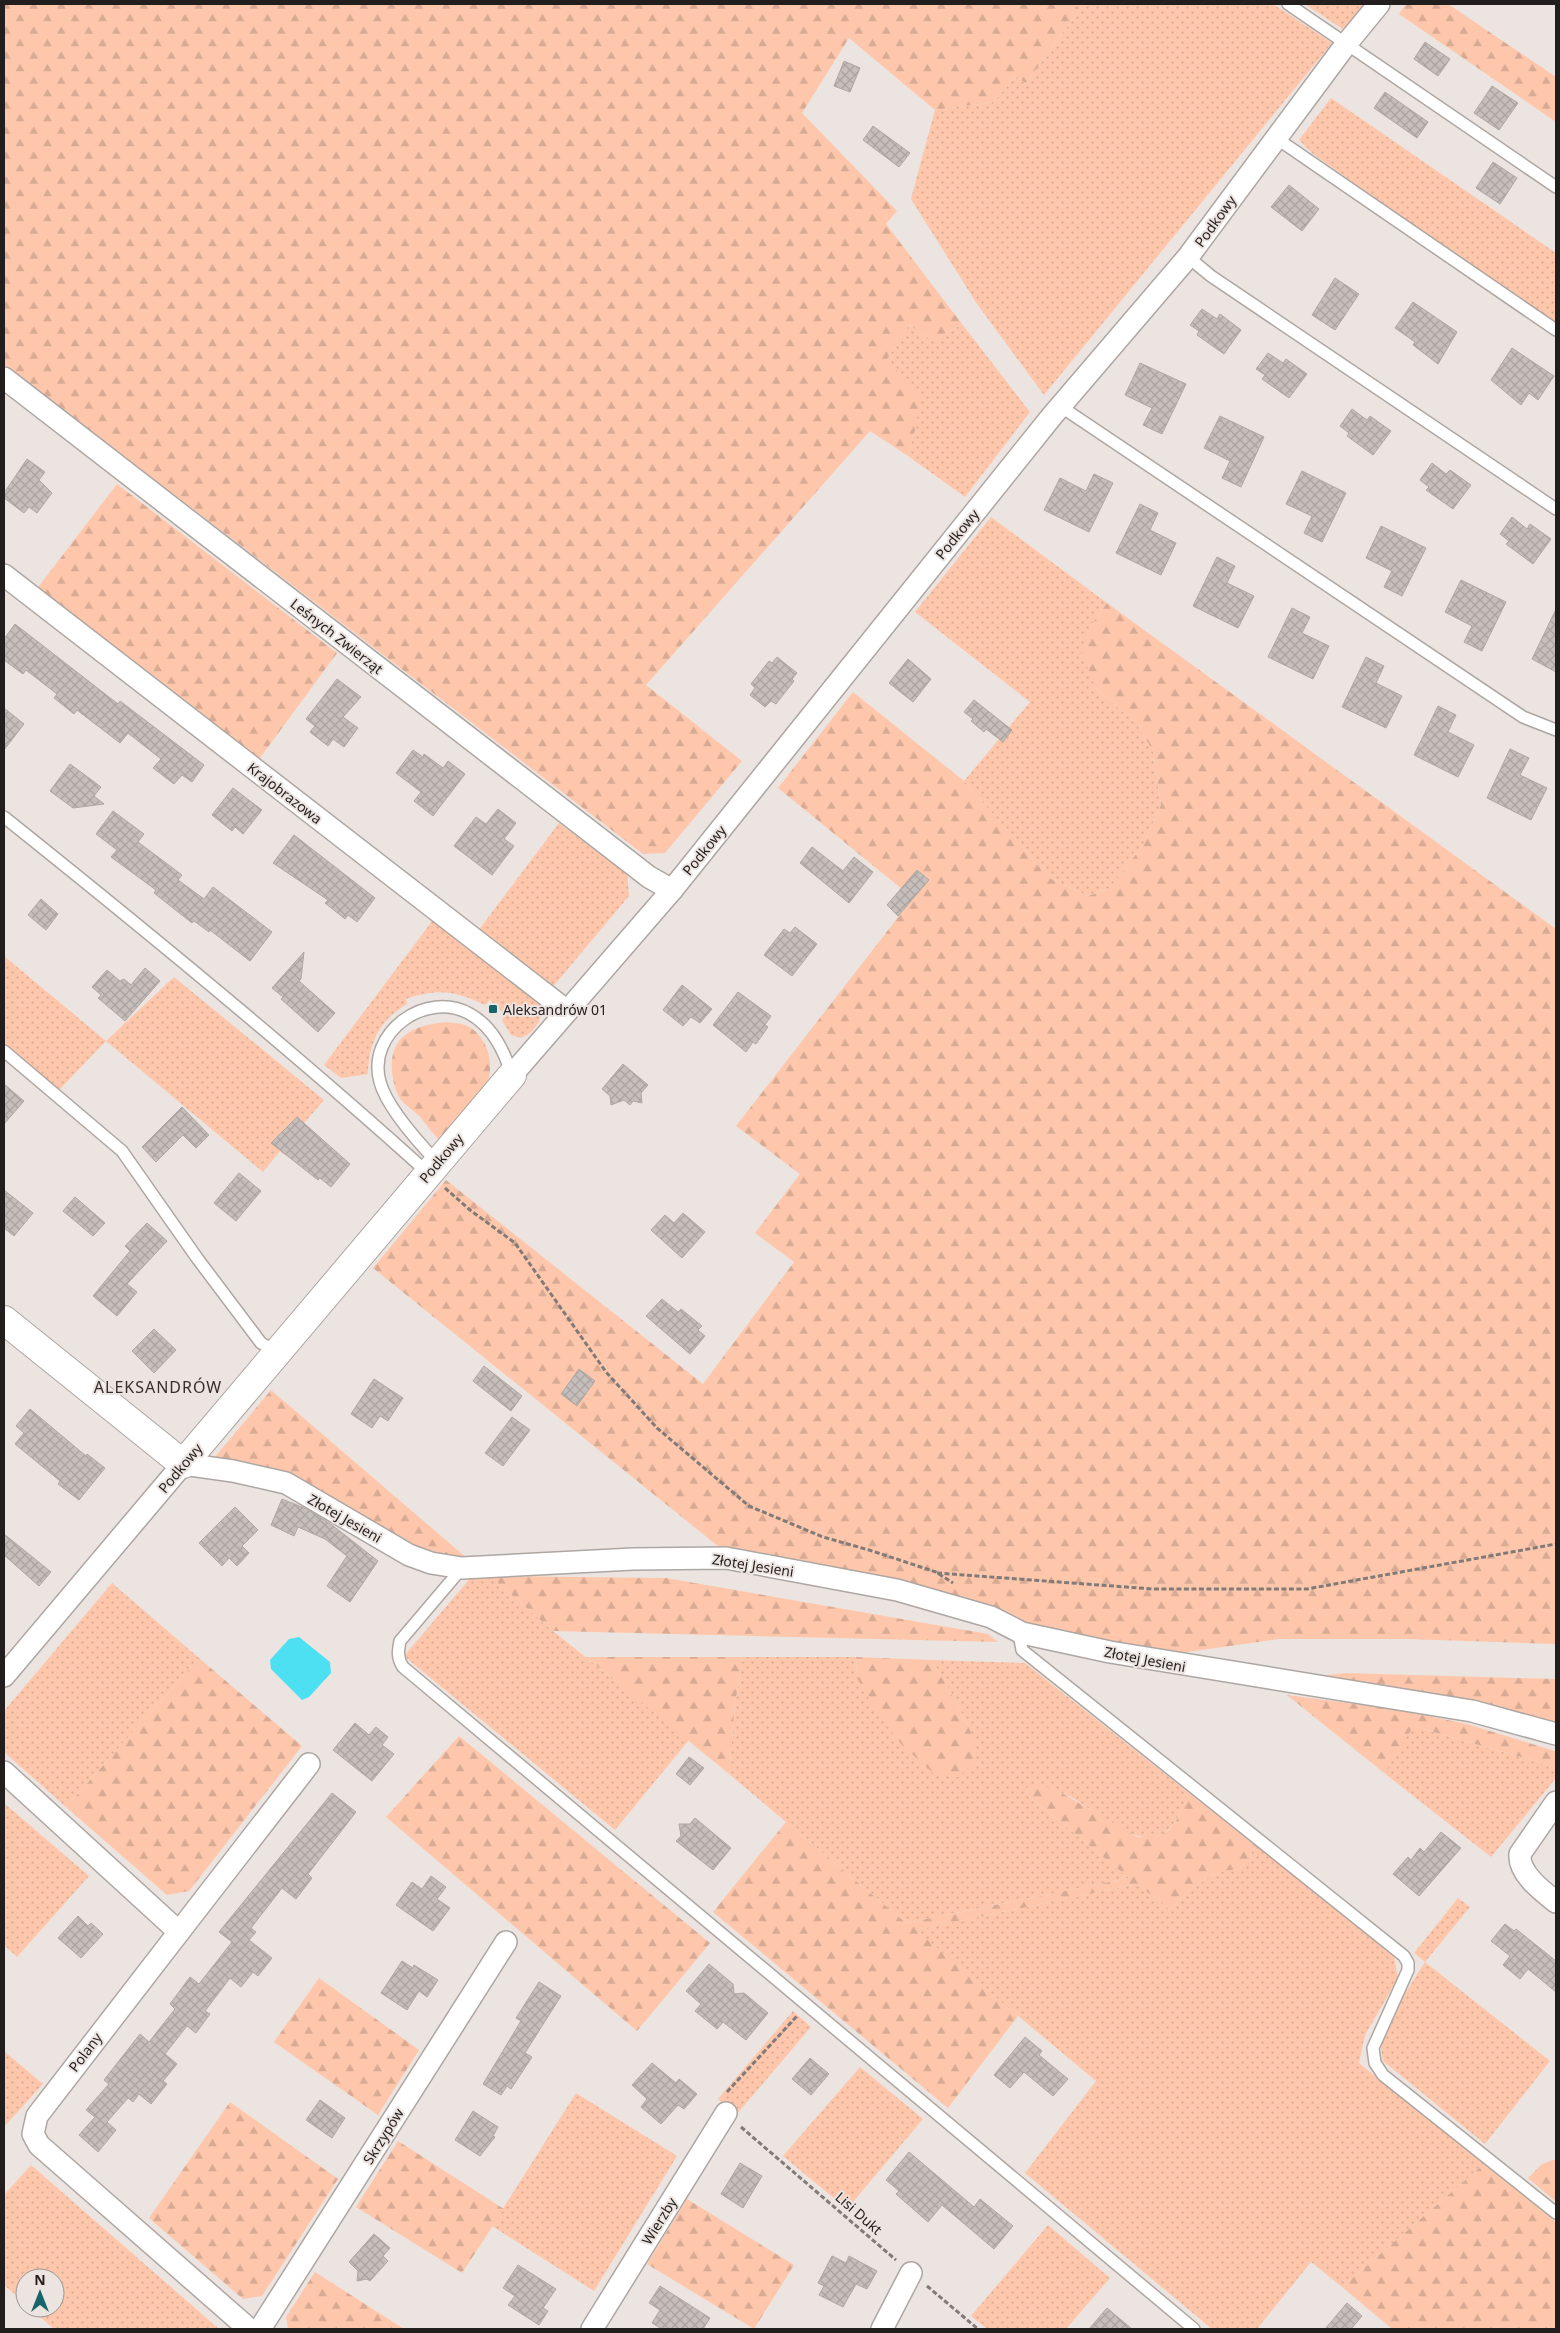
<svg xmlns="http://www.w3.org/2000/svg" width="1560" height="2333" font-family="'Noto Sans',sans-serif">
<defs>
<pattern id="grass-dots" width="8" height="8" patternUnits="userSpaceOnUse" patternTransform="scale(1.25)"><rect width="8" height="8" fill="#fec7ab"/><path d="M2 2h.1M6 6h.1" fill="none" stroke="#d9aa93" stroke-width="1.8" stroke-linecap="round"/></pattern>
<pattern id="forest-firs" width="22" height="20" patternUnits="userSpaceOnUse" patternTransform="scale(1.25)"><rect width="22" height="20" fill="#fec7ab"/><path d="M5 1l3.5 6h-7zM16 11l3.5 6h-7z" fill="#d9aa93"/></pattern>
<pattern id="building-cross-hatch" width="8" height="8" patternUnits="userSpaceOnUse" patternTransform="scale(1.25)"><rect width="8" height="8" fill="#c6beba"/><path d="M0 0l8 8M0 8l8-8" fill="none" stroke="#aaa39f"/></pattern>
</defs>
<rect width="100%" height="100%" fill="#ece4e0"/>
<g fill="url(#grass-dots)">
<path d="M1072,4H1273L1332,43L1044,395L977,304L911,199L935,110L994,102L1015,76L1026,83L1080,9Z"/>
<path d="M1305,4H1366L1344,30Z"/>
<path d="M1331,98L1556,253V326L1313,154L1299,140Z"/>
<path d="M962,324L1030,412L965,497L908,456L916,426L887,359L909,325L933,341Z"/>
<path d="M991,517L1107,603L1089,628L1096,689L1137,724L1153,751L1161,805L1143,845L1110,888L1088,896L1049,878L964,781L1030,702L915,612Z"/>
<path d="M559,823L627,874L629,896L551,989L478,931Z"/>
<path d="M433,920L538,1000C547,1015 535,1033 521,1038L511,1035L502,1020L505,1015L490,1000L485,1005C455,991 438,988 406,999L407,1004C379,1021 369,1042 368,1074L341,1078L324,1065Z"/>
<path d="M4,956L106,1041L174,977L324,1100L304,1123L310,1128L285,1155L280,1151L263,1172L106,1041L59,1090L4,1044Z"/>
<path d="M473,1575L490,1576L553,1631L689,1740L615,1830L404,1656Z"/>
<path d="M112,1583L199,1658L66,1807L4,1752V1711Z"/>
<path d="M743,1657H856L857,1678L974,1739L962,1713L932,1660L1025,1663L1189,1793C1183,1806 1179,1820 1168,1830C1139,1857 1090,1803 1062,1793C1052,1789 1039,1789 1028,1787L1026,1794L1129,1878L906,1923L729,1774L735,1704Z"/>
<path d="M1411,1729H1423L1556,1767V1778L1491,1857L1384,1773Z"/>
<path d="M4,1803L89,1876L17,1957L4,1945Z"/>
<path d="M1256,1846L1394,1957L1398,1978L1365,2035L1359,2063L1484,2164L1342,2287L1311,2262L1257,2329H1212L1025,2173L1096,2081L915,1930L1137,1884L1169,1909C1192,1889 1208,1870 1240,1869Z"/>
<path d="M1458,1898L1470,1907L1425,1962L1550,2061L1485,2144L1383,2061L1380,2040L1399,2003L1425,1962L1414,1953Z"/>
<path d="M793,2011L811,2027L736,2115L718,2099Z"/>
<path d="M4,2051L43,2084L4,2127Z"/>
<path d="M860,2067L923,2119L847,2209L783,2156Z"/>
<path d="M576,2093L677,2156L594,2291L492,2226Z"/>
<path d="M31,2165L219,2329H54L30,2308H55V2278H25V2303L4,2285V2195Z"/>
<path d="M1048,2225L1110,2278L1066,2329H987L971,2316Z"/>
</g>
<g fill="url(#forest-firs)">
<path d="M4,4H1072L1080,9L1026,83L1015,76L994,102L935,110L849,38L802,113L897,211L886,224L962,324L933,341L909,325L887,359L920,399L916,426L908,456L870,431L646,685L742,761L665,853L643,854L4,364Z"/>
<path d="M1406,4H1448L1556,77V122L1399,14Z"/>
<path d="M117,484L337,653L257,762L36,590Z"/>
<path d="M1107,603L1556,929V1644L1406,1639H1279L1174,1654L1025,1623L724,1551L373,1268L446,1180L703,1384L794,1262L755,1233L800,1174L736,1126L913,898L778,788L853,692L964,781L1049,878L1088,896L1110,888L1143,845L1161,805L1153,751L1137,724L1096,689L1081,650L1089,628Z"/>
<path d="M446,1022C452,1023 459,1023 465,1025C485,1033 495,1060 488,1081C484,1092 450,1129 441,1141C431,1133 427,1124 418,1115C413,1110 406,1106 401,1100C395,1091 393,1081 392,1071C389,1035 415,1025 446,1022Z"/>
<path d="M271,1390L469,1560L448,1556L411,1544L286,1474L252,1464L214,1458Z"/>
<path d="M490,1576L666,1578L988,1634L998,1642L553,1631Z"/>
<path d="M586,1657H743L735,1704L729,1774Z"/>
<path d="M856,1657L932,1660L962,1713L974,1739V1763L958,1777L933,1773L901,1744L875,1709L857,1678Z"/>
<path d="M199,1658L302,1746L189,1891L167,1895L66,1807Z"/>
<path d="M1346,1673L1556,1679V1726L1310,1677Z"/>
<path d="M1287,1695L1393,1709L1467,1724L1555,1751L1556,1767L1423,1729H1412L1384,1773Z"/>
<path d="M459,1736L710,1943L637,2031L386,1817Z"/>
<path d="M1037,1783L1062,1793L1137,1837H1156L1168,1831L1178,1818L1189,1793L1256,1846L1240,1869C1208,1870 1192,1889 1169,1909L1137,1884L916,1930L1018,2016L948,2108L713,1912L786,1822L906,1923L1129,1878L1026,1794L1028,1787Z"/>
<path d="M319,1978L419,2050L378,2115L274,2042Z"/>
<path d="M230,2102L338,2179L262,2296L243,2299L149,2218Z"/>
<path d="M398,2141L504,2209L462,2273L356,2207Z"/>
<path d="M1552,2160H1556V2202L1528,2178L1542,2164Z"/>
<path d="M1484,2164L1556,2222V2329H1392L1342,2287Z"/>
<path d="M687,2199L794,2265L754,2329L647,2264Z"/>
<path d="M315,2272L404,2329H288L286,2317Z"/>
</g>
<path fill="#4ddff2" d="M299,1637L330,1662L331,1673L309,1697L302,1700L271,1669L270,1660L289,1639Z"/>
<g fill="url(#building-cross-hatch)" stroke="#afa7a3">
<path d="M1425,42L1450,59L1438,76L1414,59Z"/>
<path d="M844,61L860,68L850,92L834,86Z"/>
<path d="M1492,86L1518,103L1499,130L1474,113Z"/>
<path d="M1385,92L1428,122L1417,138L1374,108Z"/>
<path d="M873,126L910,153L899,167L863,140Z"/>
<path d="M1493,162L1517,178L1500,204L1476,188Z"/>
<path d="M1289,185L1319,209L1302,231L1271,207Z"/>
<path d="M1335,278L1359,294L1335,330L1312,315Z"/>
<path d="M1413,302L1457,332L1438,364L1413,345L1415,342L1395,328Z"/>
<path d="M1202,309L1217,319L1220,314L1241,330L1224,354L1197,335L1199,331L1190,325Z"/>
<path d="M1512,348L1554,376L1538,400L1529,393L1521,405L1491,380Z"/>
<path d="M1268,353L1283,363L1286,359L1307,374L1289,398L1262,379L1265,375L1256,369Z"/>
<path d="M1140,363L1186,384L1162,434L1143,425L1152,408L1125,395Z"/>
<path d="M1352,409L1367,420L1370,416L1391,431L1373,455L1347,436L1349,433L1340,426Z"/>
<path d="M1220,416L1264,437L1241,487L1222,478L1230,461L1204,448Z"/>
<path d="M27,459L45,472L39,480L52,493L37,513L29,507L24,513L4,498V493Z"/>
<path d="M1432,463L1446,474L1450,470L1471,485L1453,509L1426,490L1429,487L1420,480Z"/>
<path d="M1302,471L1346,493L1322,542L1304,533L1312,516L1286,504Z"/>
<path d="M1094,474L1113,483L1089,532L1044,510L1060,478L1086,491Z"/>
<path d="M1140,504L1158,513L1150,530L1176,543L1161,575L1116,553Z"/>
<path d="M1512,517L1527,529L1530,524L1551,539L1533,564L1506,544L1509,541L1500,534Z"/>
<path d="M1381,526L1426,548L1402,596L1384,587L1392,571L1366,558Z"/>
<path d="M1217,557L1235,566L1227,583L1254,596L1238,628L1193,606Z"/>
<path d="M1461,580L1506,602L1482,651L1464,642L1472,626L1445,612Z"/>
<path d="M1292,608L1310,617L1302,633L1329,646L1313,679L1268,657Z"/>
<path d="M1556,609V672L1532,659Z"/>
<path d="M15,624L118,704L120,701L204,765L192,782L182,775L174,784L153,768L161,759L128,733L120,743L77,710L74,714L54,698L57,694L26,670L23,674L4,660V639Z"/>
<path d="M777,657L797,673L792,679L794,681L776,704L771,701L765,707L750,695L755,688L751,684L769,661L772,663Z"/>
<path d="M1366,657L1384,666L1376,683L1402,696L1386,728L1342,707Z"/>
<path d="M908,659L931,679L913,702L889,683Z"/>
<path d="M337,679L361,697L343,717L358,728L344,747L333,739L328,746L310,732L315,726L306,719Z"/>
<path d="M974,700L1012,730L1003,742L986,729L984,732L971,721L973,719L964,712Z"/>
<path d="M1438,706L1456,715L1448,732L1474,745L1458,777L1414,755Z"/>
<path d="M4,708L24,724L4,750Z"/>
<path d="M1510,749L1529,758L1520,775L1547,788L1531,820L1487,798Z"/>
<path d="M413,750L423,757L424,754L443,768L448,761L465,774L433,816L414,801L421,792L396,773Z"/>
<path d="M70,764L101,787L94,796L104,804L73,808L50,791Z"/>
<path d="M233,788L262,810L243,834L235,827L232,831L212,815Z"/>
<path d="M498,809L516,823L504,839L514,846L492,875L454,846L476,817L486,824Z"/>
<path d="M113,811L144,834L138,842L182,875L178,880L204,899L213,887L272,932L250,961L210,930L209,932L194,921L192,923L154,893L156,890L111,857L117,850L96,834Z"/>
<path d="M294,835L375,898L357,922L348,915L345,919L325,903L328,900L273,863Z"/>
<path d="M812,847L843,871L854,857L873,872L849,903L800,863Z"/>
<path d="M917,870L929,880L898,916L887,905Z"/>
<path d="M41,899L58,914L46,930L28,915Z"/>
<path d="M795,927L817,944L792,976L764,955L784,929L790,933Z"/>
<path d="M304,952L301,979L299,981L335,1013L318,1032L281,999L283,997L272,988Z"/>
<path d="M145,968L160,981L125,1021L98,998L101,995L92,987L107,970L120,981L124,979L131,985Z"/>
<path d="M682,985L712,1009L700,1023L691,1017L683,1026L663,1010Z"/>
<path d="M738,992L771,1016L765,1025L768,1027L756,1044L753,1042L746,1052L713,1025Z"/>
<path d="M623,1064L648,1085L641,1093L642,1103L633,1101L630,1105L624,1100L611,1105L610,1096L602,1089Z"/>
<path d="M4,1084L24,1101L4,1124Z"/>
<path d="M182,1107L209,1135L196,1148L183,1135L156,1162L142,1147Z"/>
<path d="M297,1117L350,1164L331,1187L320,1178L318,1180L271,1143Z"/>
<path d="M239,1173L261,1191L236,1221L214,1203Z"/>
<path d="M4,1190L33,1213L14,1236L4,1228Z"/>
<path d="M75,1197L105,1223L93,1236L63,1211Z"/>
<path d="M683,1213L705,1232L682,1258L651,1230L665,1215L674,1223Z"/>
<path d="M147,1223L167,1241L127,1284L137,1292L117,1316L93,1296L130,1251L125,1246Z"/>
<path d="M662,1299L678,1312L681,1309L702,1326L698,1330L705,1336L690,1354L646,1316Z"/>
<path d="M154,1329L176,1350L154,1373L132,1351Z"/>
<path d="M484,1366L522,1396L511,1411L473,1381Z"/>
<path d="M579,1369L595,1381L577,1406L561,1394Z"/>
<path d="M374,1379L403,1398L388,1421L380,1416L372,1428L351,1414Z"/>
<path d="M30,1409L86,1456L87,1454L105,1468L79,1500L58,1484L60,1481L15,1444L24,1433L16,1426Z"/>
<path d="M512,1417L530,1430L503,1466L485,1453Z"/>
<path d="M282,1499L307,1509L332,1525L378,1561L350,1602L327,1586L347,1556L325,1539L298,1527L294,1536L271,1525Z"/>
<path d="M235,1507L258,1530L242,1546L249,1553L237,1566L229,1558L222,1566L199,1543Z"/>
<path d="M4,1534L51,1572L39,1586L4,1555Z"/>
<path d="M355,1723L369,1735L376,1727L388,1737L382,1745L394,1754L372,1781L333,1750Z"/>
<path d="M689,1757L704,1768L690,1785L676,1774Z"/>
<path d="M332,1793L356,1812L308,1874L312,1878L296,1899L282,1888L251,1928L256,1932L249,1940L272,1958L258,1976L253,1972L241,1987L230,1978L205,2011L210,2014L196,2033L187,2026L165,2054L177,2064L163,2081L167,2084L151,2104L139,2094L133,2102L128,2098L107,2122L116,2130L98,2152L79,2135L95,2117L86,2110L109,2084L104,2080L140,2034L149,2042L175,2009L170,2004L190,1977L199,1984L232,1942L219,1932Z"/>
<path d="M695,1818L731,1848L713,1870L676,1841L681,1836L679,1824H690Z"/>
<path d="M1441,1832L1461,1848L1419,1896L1393,1874L1408,1857L1411,1860L1420,1848L1424,1852Z"/>
<path d="M431,1876L446,1887L437,1899L450,1908L433,1931L396,1905L412,1882L422,1889Z"/>
<path d="M78,1916L88,1926L91,1923L103,1934L81,1958L58,1938Z"/>
<path d="M1505,1924L1514,1931L1516,1929L1556,1961V1992L1528,1969L1520,1979L1503,1965L1510,1956L1491,1941Z"/>
<path d="M402,1961L413,1968L414,1965L438,1980L427,1997L419,1991L407,2010L381,1993Z"/>
<path d="M709,1964L733,1984L734,1994L744,1993L768,2013L746,2040L723,2022L717,2029L695,2011L701,2004L686,1991Z"/>
<path d="M539,1982L561,1996L525,2053L532,2057L511,2089L507,2086L501,2095L483,2084L521,2021L516,2018Z"/>
<path d="M1025,2037L1042,2051L1039,2055L1068,2079L1053,2096L1024,2072L1010,2088L994,2075Z"/>
<path d="M810,2058L829,2074L811,2095L792,2079Z"/>
<path d="M652,2063L676,2083L679,2079L697,2094L684,2109L678,2105L661,2124L641,2107L647,2099L632,2085Z"/>
<path d="M320,2100L345,2118L332,2138L306,2120Z"/>
<path d="M473,2111L498,2127L493,2136L495,2137L480,2156L455,2140Z"/>
<path d="M909,2152L974,2207L980,2199L1013,2226L994,2249L942,2205L928,2222L896,2194L899,2191L886,2180Z"/>
<path d="M740,2163L762,2176L743,2208L721,2194Z"/>
<path d="M374,2234L390,2248L383,2256L388,2261L370,2281L367,2279L357,2281L358,2271L349,2262Z"/>
<path d="M832,2256L846,2263L849,2256L877,2271L867,2289L856,2284L843,2307L819,2295L824,2286L818,2283Z"/>
<path d="M518,2265L556,2289L543,2308L548,2311L539,2325L508,2305L515,2296L503,2288Z"/>
<path d="M660,2286L710,2318L703,2329H662L652,2323L660,2310L649,2303Z"/>
<path d="M1347,2303L1362,2316L1351,2329H1325Z"/>
<path d="M1107,2308L1132,2329H1089Z"/>
</g>
<g fill="none" stroke-linecap="round" stroke-linejoin="round">
<g stroke="#ada6a2" stroke-width="14">
<g id="service">
<path d="M1288,4L1556,187"/>
<path d="M1276,138L1556,330"/>
<path d="M1188,257L1211,276L1556,509"/>
<path d="M1060,406L1523,717L1556,730"/>
<path d="M4,817C148,932 291,1049 428,1173"/>
<path d="M4,1051L122,1151L197,1258L261,1343L277,1352"/>
<path d="M437,1162C419,1143 387,1108 380,1082C366,1033 426,989 470,1014C493,1027 504,1051 512,1075"/>
<path d="M462,1568L400,1641C398,1651 397,1658 403,1667L1194,2329"/>
<path d="M1022,1633L1020,1639L1022,1650L1404,1956L1408,1963V1970L1373,2048L1375,2063L1383,2075L1556,2213"/>
</g>
</g>
<g stroke="#ada6a2" stroke-width="24">
<g id="minor">
<path d="M4,378L649,877L672,890"/>
<path d="M4,575L567,1011"/>
<path d="M512,1075L672,890L1052,416L1188,257L1347,43L1379,4"/>
<path d="M4,1676L183,1464L233,1471L286,1483L409,1555L431,1563L462,1568L633,1559L726,1558L897,1590L991,1617L1022,1633L1110,1652L1472,1711L1556,1734"/>
<path d="M4,1772L179,1932L37,2116L33,2134L39,2145L249,2329"/>
<path d="M1556,1802L1520,1854C1518,1873 1542,1891 1556,1902"/>
<path d="M179,1932L309,1764"/>
<path d="M260,2329L506,1942"/>
<path d="M592,2329L726,2113"/>
<path d="M882,2329L911,2273"/>
</g>
</g>
<g stroke="#ada6a2" stroke-width="30">
<path id="tertiary" d="M4,1320L183,1464L512,1075"/>
</g>
<g stroke="#807a78" stroke-width="3" stroke-dasharray="5 2.5" stroke-linecap="butt">
<path d="M445,1188L470,1210L515,1243L606,1372L657,1428L749,1506L823,1537L869,1550L936,1572L953,1583"/>
<path d="M937,1573L1153,1589H1307L1556,1544"/>
<path d="M727,2092L797,2016"/>
<path d="M741,2127L896,2260"/>
<path d="M927,2286L978,2329"/>
</g>
<use href="#service" stroke="#fff" stroke-width="11"/>
<use href="#minor" stroke="#fff" stroke-width="21"/>
<use href="#tertiary" stroke="#fff" stroke-width="28"/>
</g>
<rect fill="#17646d" stroke="#ece4e0" stroke-width="2" x="488" y="1004" width="10" height="10" rx="2.5"/>
<g text-anchor="middle" dominant-baseline="central" stroke-width="4" stroke-linejoin="round" paint-order="stroke">
<g font-size="14" fill="#211e1d" stroke="#ece4e0">
<text transform="translate(1215 221) rotate(-54)">Podkowy</text>
<text transform="translate(957 534) rotate(-51)">Podkowy</text>
<text transform="translate(337 636) rotate(38)">Leśnych Zwierząt</text>
<text transform="translate(285 793) rotate(38)">Krajobrazowa</text>
<text transform="translate(704 850) rotate(-51)">Podkowy</text>
<text transform="translate(441 1158) rotate(-50)">Podkowy</text>
<text transform="translate(180 1468) rotate(-50)">Podkowy</text>
<text transform="translate(345 1518) rotate(30)">Złotej Jesieni</text>
<text transform="translate(753 1565) rotate(9)">Złotej Jesieni</text>
<text transform="translate(1145 1659) rotate(11)">Złotej Jesieni</text>
<text transform="translate(85 2052) rotate(-53)">Polany</text>
<text transform="translate(383 2136) rotate(-58)">Skrzypów</text>
<text transform="translate(859 2213) rotate(41)">Lisi Dukt</text>
<text transform="translate(659 2221) rotate(-58)">Wierzby</text>
</g>
<g font-size="14" fill="#211e1d" stroke="#ece4e0" text-anchor="start">
<text x="503" y="1009">Aleksandrów 01</text>
</g>
<g font-size="16" letter-spacing="1" fill="#352f2c" stroke="#ece4e0">
<text x="158" y="1387">ALEKSANDRÓW</text>
</g>
</g>
<rect width="1560" height="2333" fill="none" stroke="#211e1d" stroke-width="10"/>
<g transform="translate(40 2293)"><circle r="24" fill="#ece4e0" stroke="#9b9592"/>
<path d="M0-4L9 19L0 12L-9 19Z" fill="#17646d"/>
<text y="-8" font-size="14" font-weight="bold" text-anchor="middle" fill="#211e1d">N</text>
</g>
</svg>
